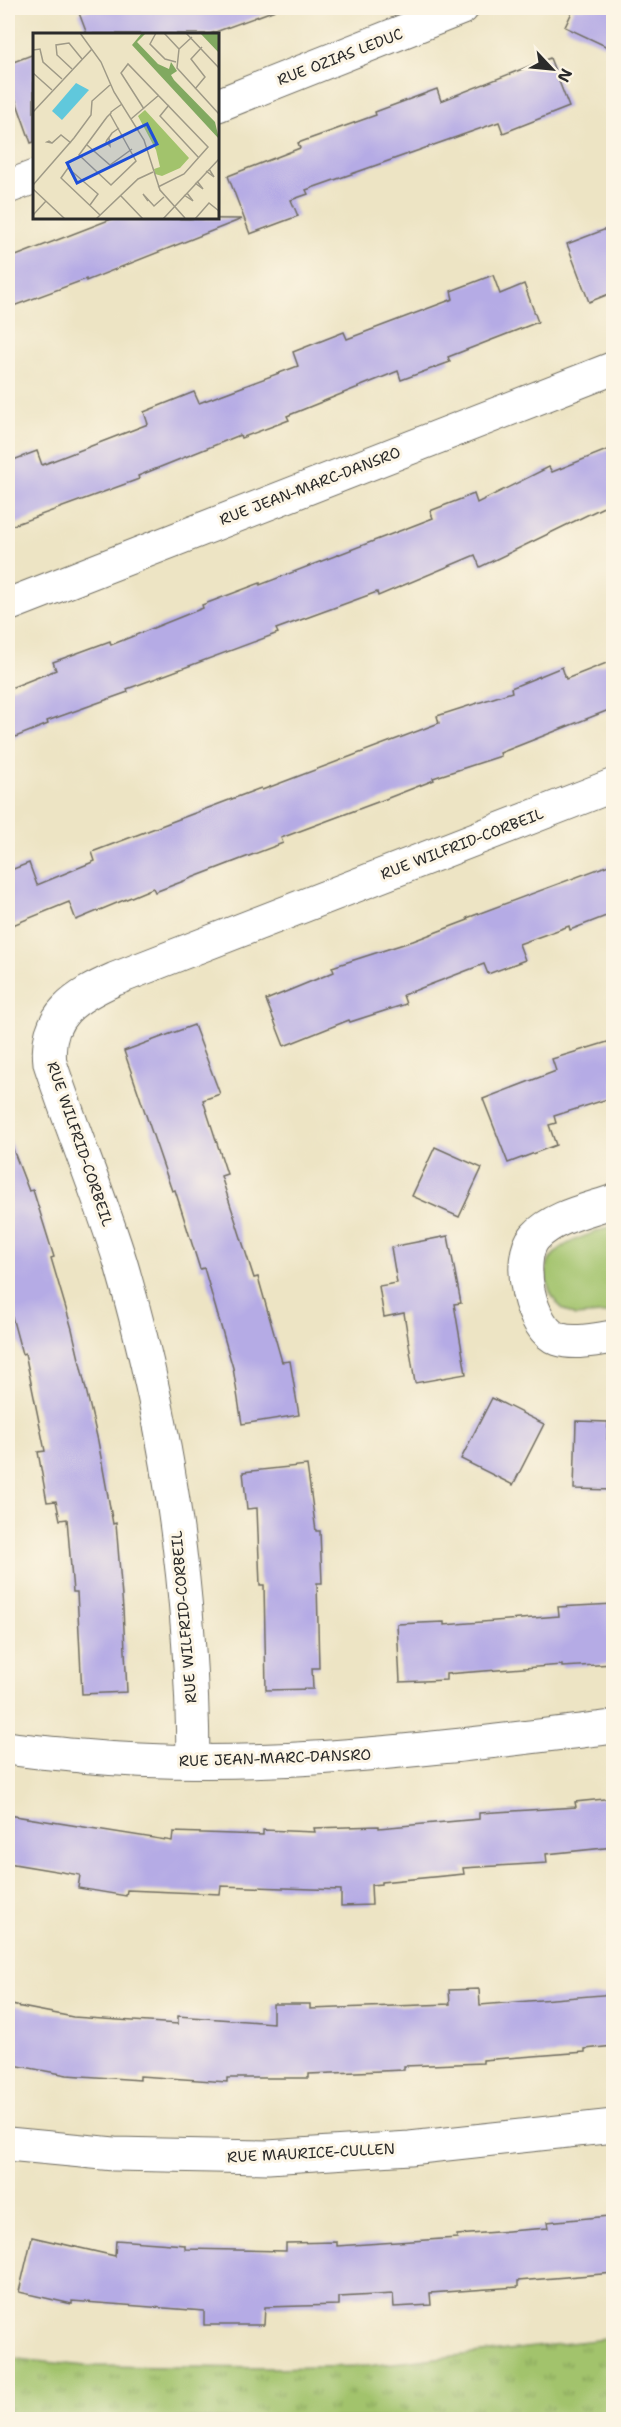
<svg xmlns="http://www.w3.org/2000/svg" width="621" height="2427" font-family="'Shantell Sans',sans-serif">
<defs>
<pattern id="park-tufts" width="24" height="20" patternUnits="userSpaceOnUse" patternTransform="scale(1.5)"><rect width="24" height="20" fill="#a2c36c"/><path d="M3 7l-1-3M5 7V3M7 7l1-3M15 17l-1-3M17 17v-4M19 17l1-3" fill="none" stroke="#849f59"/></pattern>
</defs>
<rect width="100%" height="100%" fill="#fcf5e5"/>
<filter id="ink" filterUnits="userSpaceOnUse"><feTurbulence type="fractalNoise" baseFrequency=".0167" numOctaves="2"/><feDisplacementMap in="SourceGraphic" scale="12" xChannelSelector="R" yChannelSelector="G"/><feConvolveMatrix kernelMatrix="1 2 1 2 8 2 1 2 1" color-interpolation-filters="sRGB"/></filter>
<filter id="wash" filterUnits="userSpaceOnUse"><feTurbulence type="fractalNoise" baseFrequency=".008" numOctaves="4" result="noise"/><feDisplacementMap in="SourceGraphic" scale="24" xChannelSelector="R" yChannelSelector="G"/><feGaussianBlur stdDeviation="1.35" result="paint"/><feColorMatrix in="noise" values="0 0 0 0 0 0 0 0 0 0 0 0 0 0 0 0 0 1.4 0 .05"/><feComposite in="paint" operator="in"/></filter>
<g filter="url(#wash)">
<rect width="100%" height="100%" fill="#ede4c4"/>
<path fill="#a2c36c" stroke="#66774c" stroke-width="1.5" d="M613,1226V1313L575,1316C561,1309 552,1301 548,1285C536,1246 587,1236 613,1226Z"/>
<path fill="url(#park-tufts)" stroke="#66774c" stroke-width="1.5" d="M613,2338V2419H8V2358L85,2366L270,2368L368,2366Z"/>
<g id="blocks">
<g fill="#b5abe5">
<path d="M93,8H274L275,10L210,34H87L79,13Z"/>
<path d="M574,8H614V50L565,27Z"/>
<path d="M34,54V142L31,143L8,78V64Z"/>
<path d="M550,58L569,107L503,133L499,122L306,190L308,194L291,200L298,216L250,234L228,176L300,148L298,143L376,115L375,112L437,89L441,101Z"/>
<path d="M114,218L242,219L86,281V279L8,308V259Z"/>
<path d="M614,226V292L589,302L567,244Z"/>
<path d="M493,275L500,294L524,284L538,322L448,357L450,362L401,380L398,371L287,416L289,420L241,438L240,435L138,476L139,479L8,527V462L37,451L42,465L148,424L144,412L194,392L199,403L298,366L293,352L344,332L347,339L453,299L451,291Z"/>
<path d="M614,447V502L480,567L475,555L378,596L377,592L276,629L278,633L127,689L128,692L47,721L48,724L8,740V689L56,670L53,662L110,641L111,645L203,608L202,605L260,583V585L433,518L430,511L474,494L477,503L549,467L552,472Z"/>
<path d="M614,660V708L500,753L501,756L433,778L434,780L383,800L281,838L283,843L155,892L153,888L76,920L69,902L8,927V871L29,863L37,885L95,861L92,852L261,788L262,790L439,723L437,716L512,692L511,688L562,667L566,679Z"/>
<path d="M614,863V913L570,930L569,926L519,944L525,960L488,974L484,964L403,995L406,1004L350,1022L349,1020L284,1046L266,1000L334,972L332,967L413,941L468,920L467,918Z"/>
<path d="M194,1025L220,1094L203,1100L227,1174L221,1176L254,1278L258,1277L282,1362L290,1361L299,1415L242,1424L233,1368L204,1268L200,1269L175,1190L172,1191L124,1051Z"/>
<path d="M614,1040V1097L554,1116L556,1123L549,1125L556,1145L508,1163L483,1099L556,1071L552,1059Z"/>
<path d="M9,1139L29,1191L33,1190L54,1257L51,1258L72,1329L98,1441L113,1524L116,1523L123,1609L127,1692L82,1694L77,1592H73L67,1519L60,1520L56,1501L47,1502L38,1452L45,1451L25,1353L22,1354L8,1302Z"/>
<path d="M435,1147L482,1168L459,1217L412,1196Z"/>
<path d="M448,1236L461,1303L454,1304L466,1374L415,1383L404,1313L384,1317L379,1286L397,1283L391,1247Z"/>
<path d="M492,1398L544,1424L513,1485L461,1459Z"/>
<path d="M576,1421L608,1422L607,1439H614V1490L574,1489Z"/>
<path d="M307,1465L316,1531H320L322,1583H317L319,1668H312L313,1689L266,1690L264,1585H260L257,1508L247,1509L243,1472Z"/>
<path d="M614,1604V1664L562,1667V1665L446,1674V1680L400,1682L397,1624L444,1622V1625L559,1616L558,1607Z"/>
<path d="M614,1798V1847L546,1854L547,1863L463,1868L464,1874L381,1882V1884L371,1885L372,1905L341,1906V1890L221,1886L220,1894L127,1890L126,1896L78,1888L80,1875L8,1863V1815L172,1841L173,1832L263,1835V1830L315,1832L314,1828L379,1826V1828L479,1819V1813L576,1807L575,1802Z"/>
<path d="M479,1989L480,2005L614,1994V2046L585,2049V2052L483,2060V2063L404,2066V2070L309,2074V2078H227V2082L140,2076V2080L67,2075L8,2064V2027L11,2005L73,2017L178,2024V2016L273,2023V2004H310V2009L450,2004L449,1990Z"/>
<path d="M609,2216L614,2273L518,2281V2287L430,2293L431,2305L394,2307L393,2294L339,2297V2305L265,2307L264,2325H204V2311L72,2301V2304L19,2292L32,2237L115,2256L116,2240L185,2245V2249L286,2251V2243L337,2242V2246L457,2238V2235L548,2228L547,2222Z"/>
</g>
</g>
</g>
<g filter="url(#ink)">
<use href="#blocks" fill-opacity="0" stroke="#6f6c61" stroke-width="1.5"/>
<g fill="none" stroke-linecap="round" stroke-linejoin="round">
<g stroke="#6f6c61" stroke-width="35">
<g id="minor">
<path d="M218,105L462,8"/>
<path d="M8,187L34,177"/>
<path d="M8,605L614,368"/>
<path d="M614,1201C588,1210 553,1217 535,1237C515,1259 530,1329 558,1339C575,1345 597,1339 614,1337"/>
<path d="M8,1748C31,1752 56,1753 80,1756C259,1773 436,1748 614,1727"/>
<path d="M193,1761C192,1594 168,1425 121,1264C100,1196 72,1130 50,1063C44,1015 77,996 115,979L614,785"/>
<path d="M8,2144L114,2154L268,2157L410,2148L614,2126"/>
</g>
</g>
<use href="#minor" stroke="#fff" stroke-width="33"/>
</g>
</g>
<g text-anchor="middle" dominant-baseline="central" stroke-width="6" stroke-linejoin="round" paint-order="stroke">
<g font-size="15" fill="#2b2b2b" stroke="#fcf5e5">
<text transform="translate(340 57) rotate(-21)">RUE OZIAS LEDUC</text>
<text transform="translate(310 486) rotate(-21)">RUE JEAN-MARC-DANSRO</text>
<text transform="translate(462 844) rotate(-21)">RUE WILFRID-CORBEIL</text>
<text transform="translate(80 1144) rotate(71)">RUE WILFRID-CORBEIL</text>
<text transform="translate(184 1617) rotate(-95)">RUE WILFRID-CORBEIL</text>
<text transform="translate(275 1758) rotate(-2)">RUE JEAN-MARC-DANSRO</text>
<text transform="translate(311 2153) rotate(-3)">RUE MAURICE-CULLEN</text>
</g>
</g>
<g transform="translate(33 33)">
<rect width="186" height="186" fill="#ede4c4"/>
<path d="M109,0H113L104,9L125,31L136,36L138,29L144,38L138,42L141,47L182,89L186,106L99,12ZM167,0H186V20Z" fill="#81a960"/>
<path d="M112,77L156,125L147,135L129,143L122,141L121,136L127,134L123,117L105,83Z" fill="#a2c36c"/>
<path d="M43,50L56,57L29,87L19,78Z" fill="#60c8dc"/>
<path fill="none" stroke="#9f9a87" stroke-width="1.5" d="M47,0L68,29L81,59L111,107L127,157L152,185M123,0L117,11L132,26L143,29M131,0L146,16M153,0L186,35M159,4L146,16L144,35L186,81M0,17L7,16L10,29L29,46M39,36L24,22L23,12L36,10L49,26M0,40L19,57M162,56L172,44L158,26L169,14M136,72L127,83L166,125M111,76L88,40L95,31L175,114L151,141L125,154M0,79L59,16M77,81L103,128L78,152L46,122L71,88L74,84L78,80V79L82,76L89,71M98,86L126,62M76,105L77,113L73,109L74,107L77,103L79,100L86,95M19,110L14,109L16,108L19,110L28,102L38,110M54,112L77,132L99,116M173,138L181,144L176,136M162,150L170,156L164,148M0,152L41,105L58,82L59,68L77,52M0,156L32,186M151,162L160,168L154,160M88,163L110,186M115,168L110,161L121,173L131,164M57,172L65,161L35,135L28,145L67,182M0,182L13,168M63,186L105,146L120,139M130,186L186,126M162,186L176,170L186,178"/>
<path fill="#1d4ed8" fill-opacity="0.15" stroke="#1d4ed8" stroke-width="3" d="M114,91L124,111L44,150L34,130Z"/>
<rect width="186" height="186" fill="none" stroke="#2b2b2b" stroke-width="3"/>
</g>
<rect width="621" height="2427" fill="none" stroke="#fcf5e5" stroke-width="30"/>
<g transform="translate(552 69) rotate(116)" stroke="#fcf5e5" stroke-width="4.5" paint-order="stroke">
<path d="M0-4.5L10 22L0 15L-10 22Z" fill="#2b2b2b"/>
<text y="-9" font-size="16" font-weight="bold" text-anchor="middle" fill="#2b2b2b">N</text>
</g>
</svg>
